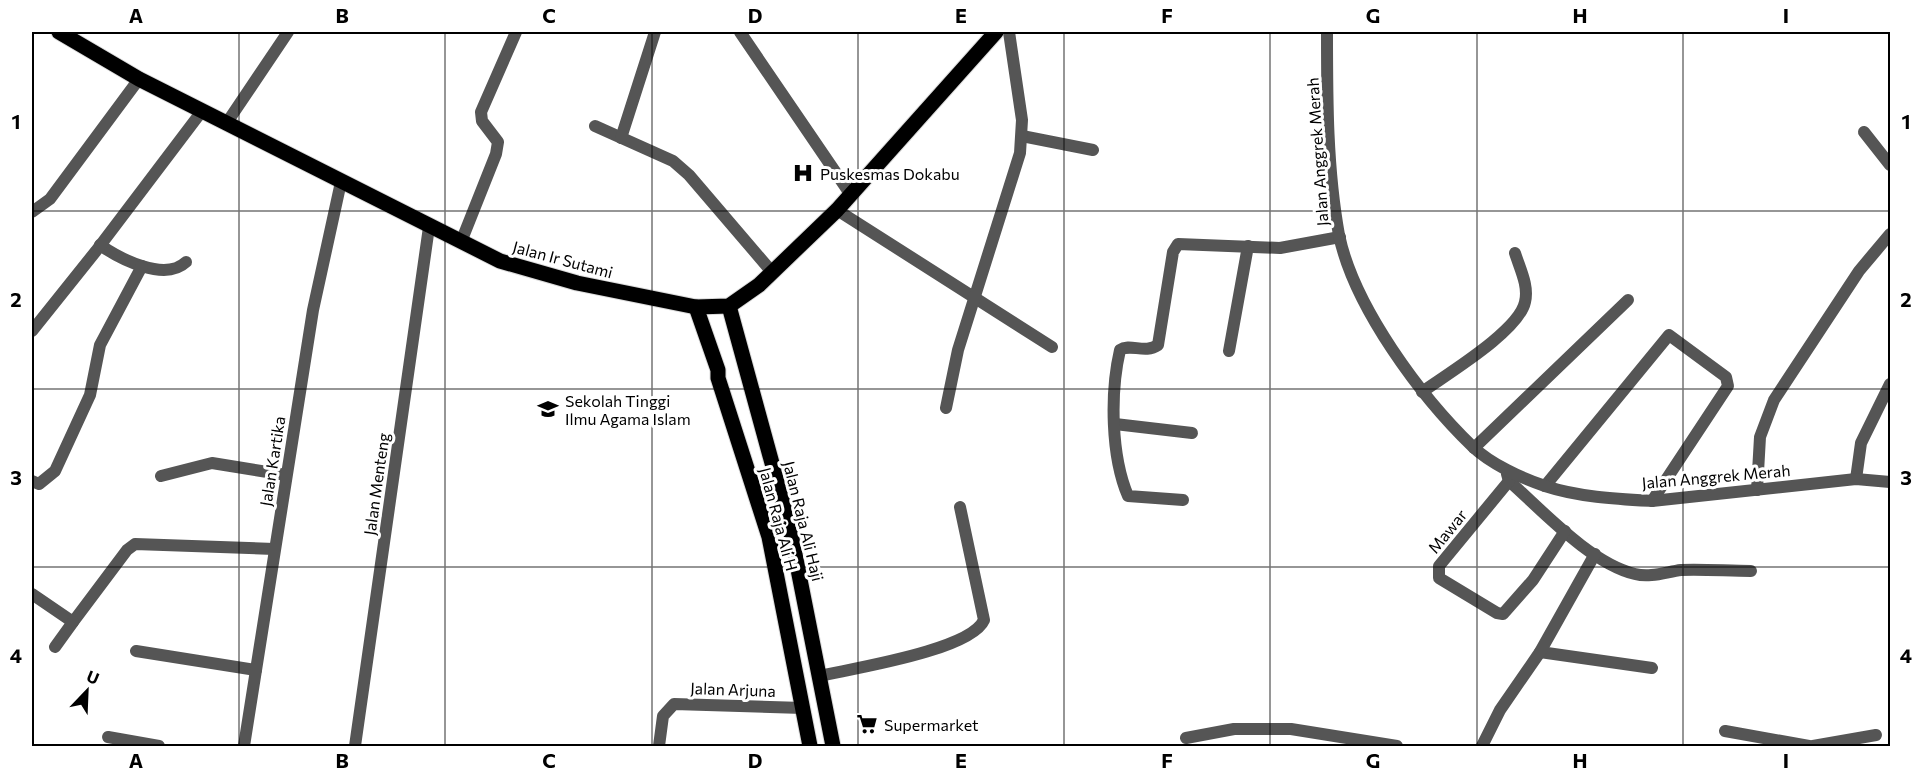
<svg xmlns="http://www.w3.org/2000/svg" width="1922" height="778" font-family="Commissioner,sans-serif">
<rect width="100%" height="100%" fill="#fff"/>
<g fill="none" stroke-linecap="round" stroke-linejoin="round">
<g stroke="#dbdbdb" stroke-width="17">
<g id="primary">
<path d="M59,32L139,79L500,261L577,283L696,307L729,306L759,285L837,210L996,32"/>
<path d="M729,306L790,529L833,746"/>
<path d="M696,307L718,370V378L769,537L810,746"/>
</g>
</g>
<g stroke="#555" stroke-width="12">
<path d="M740,32L851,195"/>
<path d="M226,124L288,32"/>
<path d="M595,126L673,161L689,175L772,272"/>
<path d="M1864,132L1890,165"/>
<path d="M1022,136L1093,150"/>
<path d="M621,138L655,32"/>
<path d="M837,210L1052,347"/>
<path d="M32,212L50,199L139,79"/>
<path d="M461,242L496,154L498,142L482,121L481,112L516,32"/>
<path d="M100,245C120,259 165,282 186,262"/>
<path d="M32,331L96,251L202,111"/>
<path d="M1229,351L1248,246"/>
<path d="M1422,392C1447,374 1519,331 1525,302C1529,286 1520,269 1515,253"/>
<path d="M946,408L958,350L1020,153L1022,120L1009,32"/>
<path d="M1115,424L1192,433"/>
<path d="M1474,448L1628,300"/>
<path d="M1507,474L1509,481C1543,511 1590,563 1635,574C1650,578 1666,572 1681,570C1704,569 1728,571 1751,571"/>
<path d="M161,476L212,463L286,475"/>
<path d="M1856,479L1861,443L1890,384"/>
<path d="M32,481L39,484L55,471L90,395L100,345L142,266"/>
<path d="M1509,481L1439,566V578L1497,613L1503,614L1533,580L1565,531"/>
<path d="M1545,486L1669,335L1726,377L1728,386L1652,501"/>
<path d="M1757,490L1760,437L1774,400L1859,271L1890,234"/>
<path d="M1183,500L1128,496C1111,456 1110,393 1120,350C1130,343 1145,354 1158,345L1173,252L1178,244L1280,248L1340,237"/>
<path d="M32,594L73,622L127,550L135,544L274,549"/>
<path d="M55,647L73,622"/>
<path d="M136,651L256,670"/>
<path d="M1540,652L1652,668"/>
<path d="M820,676C855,668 971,650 984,620L960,507"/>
<path d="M1725,731L1809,746"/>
<path d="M108,737L159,746"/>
<path d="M1186,738L1234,729H1291L1397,746"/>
<path d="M244,746L313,310L341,182"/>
<path d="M355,746L429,227"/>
<path d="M659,746L663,716L674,704L803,708"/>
<path d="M1482,746L1500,710L1540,652L1595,554"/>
<path d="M1813,746L1876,735"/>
</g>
<path stroke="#555" stroke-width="12" d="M1327,32C1327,99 1327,169 1339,235C1354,307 1421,397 1473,447C1491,464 1521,478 1545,486C1578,497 1617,499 1652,501L1856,479L1890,482"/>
<use href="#primary" stroke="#000" stroke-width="15"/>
</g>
<path fill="none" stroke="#000" stroke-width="1.5" stroke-opacity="0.55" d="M239,32V746M445,32V746M652,32V746M858,32V746M1064,32V746M1270,32V746M1477,32V746M1683,32V746M32,211H1890M32,389H1890M32,567H1890"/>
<defs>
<g id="hospital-bare" transform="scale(1.62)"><path d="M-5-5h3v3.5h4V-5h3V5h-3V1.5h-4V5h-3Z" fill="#000" stroke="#fff" stroke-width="2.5" paint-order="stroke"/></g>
<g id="university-bare" transform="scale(1.62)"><path d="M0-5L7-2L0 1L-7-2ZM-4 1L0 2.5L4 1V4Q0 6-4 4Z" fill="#000" stroke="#fff" stroke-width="2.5" paint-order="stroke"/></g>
<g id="supermarket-bare" transform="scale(1.62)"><path d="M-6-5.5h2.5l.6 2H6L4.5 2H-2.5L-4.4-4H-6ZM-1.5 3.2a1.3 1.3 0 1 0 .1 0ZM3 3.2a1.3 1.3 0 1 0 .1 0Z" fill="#000" stroke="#fff" stroke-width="2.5" paint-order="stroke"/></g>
</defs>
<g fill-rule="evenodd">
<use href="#hospital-bare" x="803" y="173"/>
<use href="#university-bare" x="548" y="409"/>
<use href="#supermarket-bare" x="867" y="724"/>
</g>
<g text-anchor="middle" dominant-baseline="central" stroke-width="6" stroke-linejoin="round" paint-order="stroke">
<g font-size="16" fill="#000" stroke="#fff">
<text transform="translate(1317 152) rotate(-94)">Jalan Anggrek Merah</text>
<text transform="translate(563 259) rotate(15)">Jalan Ir Sutami</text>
<text transform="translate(272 461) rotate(-81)">Jalan Kartika</text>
<text transform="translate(1716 476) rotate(-5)">Jalan Anggrek Merah</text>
<text transform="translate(376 484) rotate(-82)">Jalan Menteng</text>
<text transform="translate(779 519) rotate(75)">Jalan Raja Ali H</text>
<text transform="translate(804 521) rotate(76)">Jalan Raja Ali Haji</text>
<text transform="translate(1447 531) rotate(-51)">Mawar</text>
<text transform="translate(733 689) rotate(2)">Jalan Arjuna</text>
</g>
<g font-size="16" fill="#000" stroke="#fff" text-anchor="start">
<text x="820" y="173">Puskesmas Dokabu</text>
<text x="565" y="400">Sekolah Tinggi<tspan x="565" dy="18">Ilmu Agama Islam</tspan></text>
<text x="884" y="724">Supermarket</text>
</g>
</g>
<rect width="1922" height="778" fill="none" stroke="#ffffff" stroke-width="66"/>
<g transform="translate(87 691) rotate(23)" stroke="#ffffff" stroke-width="4.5" paint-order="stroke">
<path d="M0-4.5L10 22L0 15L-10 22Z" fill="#000000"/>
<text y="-9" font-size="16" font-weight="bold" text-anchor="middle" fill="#000000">U</text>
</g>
<rect x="33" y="33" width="1856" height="712" fill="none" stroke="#000" stroke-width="2"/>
<g font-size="20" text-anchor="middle" font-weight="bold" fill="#000">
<text x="136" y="23">A</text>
<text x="342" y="23">B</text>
<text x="549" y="23">C</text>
<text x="755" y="23">D</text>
<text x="961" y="23">E</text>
<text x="1167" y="23">F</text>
<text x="1373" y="23">G</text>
<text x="1580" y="23">H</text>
<text x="1786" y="23">I</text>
<text x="16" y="129">1</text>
<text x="1906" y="129">1</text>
<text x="16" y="307">2</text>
<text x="1906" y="307">2</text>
<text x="16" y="485">3</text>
<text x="1906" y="485">3</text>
<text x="16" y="663">4</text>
<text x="1906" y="663">4</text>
<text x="136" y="768">A</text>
<text x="342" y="768">B</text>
<text x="549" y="768">C</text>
<text x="755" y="768">D</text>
<text x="961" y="768">E</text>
<text x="1167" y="768">F</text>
<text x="1373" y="768">G</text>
<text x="1580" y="768">H</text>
<text x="1786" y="768">I</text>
</g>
</svg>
